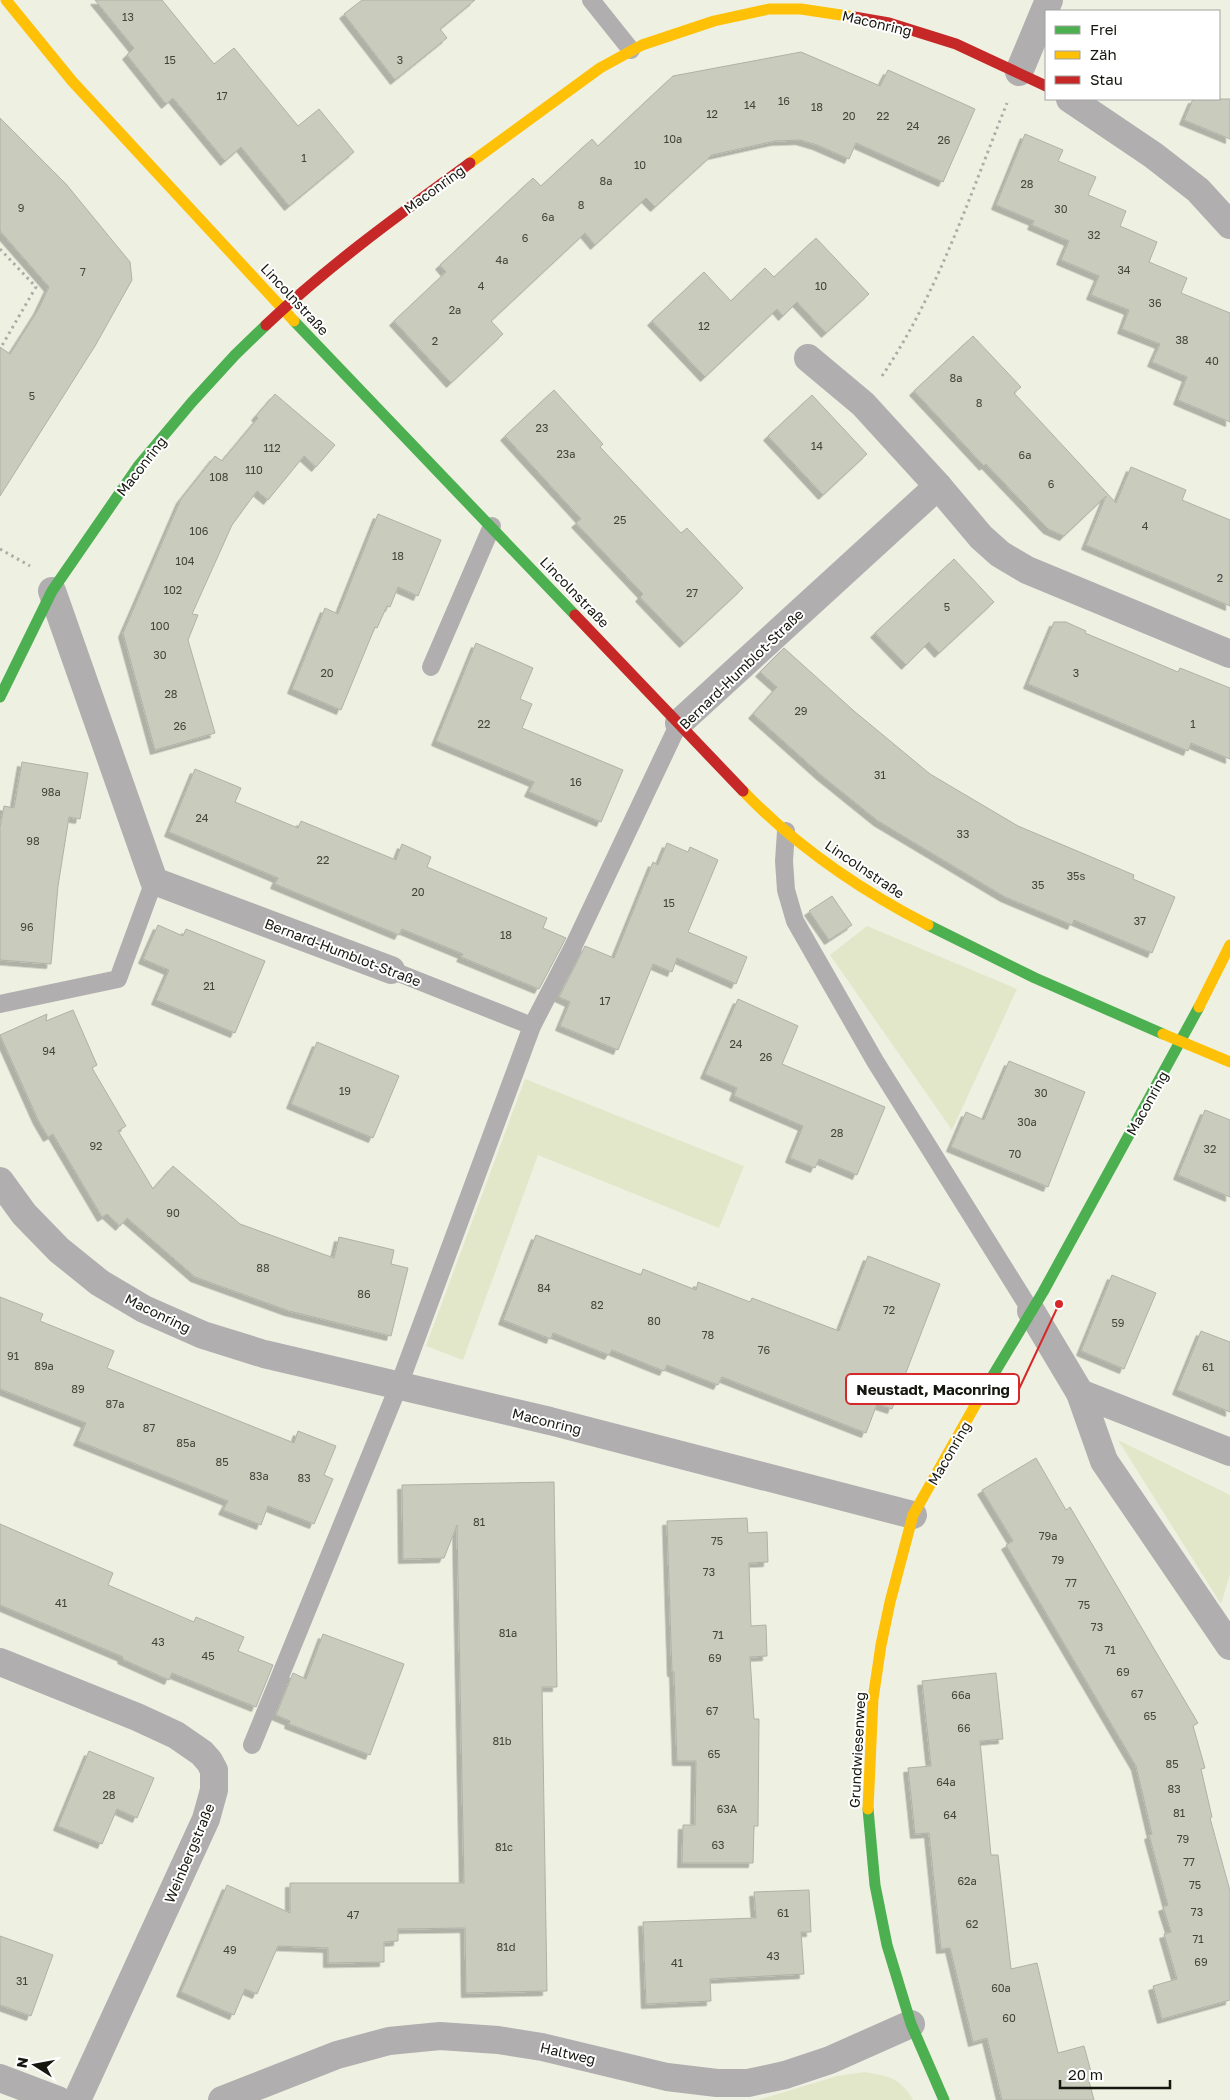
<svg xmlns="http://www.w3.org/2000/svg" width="1230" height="2100" font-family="'Golos Text',sans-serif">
<defs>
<filter id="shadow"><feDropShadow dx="-4.5" dy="4.5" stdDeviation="0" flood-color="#0004"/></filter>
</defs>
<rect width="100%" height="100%" fill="#eef0e2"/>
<g fill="#e3e7c9">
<path d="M867,926L1017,989L952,1130L830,955Z"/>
<path d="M525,1079L744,1166L719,1228L538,1155L463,1360L426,1346Z"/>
<path d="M1118,1440L1230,1495V1574L1221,1604Z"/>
<path d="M865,2072C888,2076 901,2078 913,2100H758L837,2076Z"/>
</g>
<g fill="#c9cbbc" stroke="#b0b2a7" filter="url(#shadow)">
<path d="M95,0H162L214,64L234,48L298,126L319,109L354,152L289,206L241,147L225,161L173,98L166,104L127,55L134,48Z"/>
<path d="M362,0H475L440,29L447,38L395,80L344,14Z"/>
<path d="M801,52L880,86L888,70L975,109L943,182L856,143L849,159L817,145L800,140L775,141L712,155L655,207L646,198L595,245L585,233L491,321L503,334L451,383L394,321L446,272L440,265L533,178L541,186L592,139L598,146L673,76Z"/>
<path d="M1193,99H1230V139L1184,120Z"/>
<path d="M0,118L66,184L130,262L132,280L95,346L0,496V347L10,354L38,310L49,287L0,231Z"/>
<path d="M1025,134L1063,150L1058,161L1096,177L1088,195L1126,211L1120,226L1157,242L1149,262L1187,278L1181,293L1230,313V422L1178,400L1187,377L1152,362L1160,344L1122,329L1129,310L1091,295L1099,276L1061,260L1069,241L1032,225L1034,221L996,205Z"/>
<path d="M816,238L869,294L826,333L797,302L783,316L777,309L705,377L652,321L704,272L731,301L765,268L774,277Z"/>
<path d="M973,336L1021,387L1014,393L1116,503L1131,467L1186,490L1182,500L1230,520V606L1086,545L1106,496L1064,536L1048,529L986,464L984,466L914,391Z"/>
<path d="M554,390L603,444L600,447L681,533L687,528L743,588L684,643L640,597L643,594L576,523L581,519L505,436Z"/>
<path d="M275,394L335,445L316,467L304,456L268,500L257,491L232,525L192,614L198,615L188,640L215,733L155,750L123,633L181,499L215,456L222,461L258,418L256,416Z"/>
<path d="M812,395L867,454L823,495L768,436Z"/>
<path d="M378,514L441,540L418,596L398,587L390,607L387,606L377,628L375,627L341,710L292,689L325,608L338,614Z"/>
<path d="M954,559L994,602L939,653L929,642L906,665L875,633Z"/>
<path d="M1054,622H1066L1086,631L1085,633L1178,672L1180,668L1230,688V759L1191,743L1188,751L1028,684Z"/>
<path d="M476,643L533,668L520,699L532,704L522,728L623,770L601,822L529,792L534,782L436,741Z"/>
<path d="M784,648L854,711L930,774L1018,826L1134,875L1133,879L1175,897L1152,953L1074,920L1072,925L1005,897L878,821L821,775L753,714L777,687L760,672Z"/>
<path d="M22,762L88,773L80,819L69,817L58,886L51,964L0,960V827L4,806L14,808Z"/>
<path d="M195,769L241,788L235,802L298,828L301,821L396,860L402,844L431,857L427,867L547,918L543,928L566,938L539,989L461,957L463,954L402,929L399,935L275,884L278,878L169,832Z"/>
<path d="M667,843L688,852L690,847L718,860L688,932L747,957L736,984L677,958L672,972L653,964L618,1050L560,1026L570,1002L559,997L585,946L614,958L653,862L658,865Z"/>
<path d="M832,896L852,925L829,940L809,911Z"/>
<path d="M158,925L183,936L186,929L265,961L235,1033L156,1000L169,970L143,959Z"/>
<path d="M738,999L798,1026L782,1064L885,1107L857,1175L819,1159L815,1168L790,1158L803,1126L734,1096L737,1088L705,1074Z"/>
<path d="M73,1010L97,1065L92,1068L126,1126L118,1131L153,1189L173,1166L240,1224L334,1258L339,1237L394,1250L391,1264L408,1268L391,1336L289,1311L195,1277L127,1218L120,1226L107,1214L102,1217L53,1134L48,1137L38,1120L0,1035L47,1014L46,1021Z"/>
<path d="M317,1042L399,1076L373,1138L291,1104Z"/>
<path d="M1009,1061L1085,1092L1048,1187L951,1147L966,1112L984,1120Z"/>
<path d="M1205,1110L1230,1120V1197L1178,1175Z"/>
<path d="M536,1235L641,1275L643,1269L696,1290L698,1282L750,1302L752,1298L839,1331L868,1256L940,1284L892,1409L877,1404L866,1433L722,1377L718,1385L667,1365L664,1371L612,1350L609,1355L553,1333L551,1339L503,1320Z"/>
<path d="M1112,1275L1156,1293L1124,1369L1081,1351Z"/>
<path d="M0,1297L43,1314L40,1321L114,1351L107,1368L294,1443L298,1431L336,1446L324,1475L333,1479L314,1524L268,1506L261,1525L223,1510L228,1501L78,1441L86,1423L0,1389Z"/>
<path d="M1201,1331L1230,1342V1412L1177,1390Z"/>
<path d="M1036,1458L1066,1510L1070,1507L1198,1723L1193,1726L1205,1768L1201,1769L1212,1817L1210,1818L1230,1891V2000L1162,2019L1153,1986L1177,1979L1164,1934L1171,1932L1163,1907L1168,1905L1149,1835L1152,1834L1136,1766L1006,1545L1013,1541L982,1490Z"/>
<path d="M554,1482L557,1687H542L547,1991L466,1993L465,1928L398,1929V1941L384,1942V1962L328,1963V1948L278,1946L257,1994L245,1989L234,2015L181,1992L227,1885L290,1913V1883H464L457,1525L444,1558L403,1559L402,1485Z"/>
<path d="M747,1518L748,1533L767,1532L768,1562L749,1563L751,1626L766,1625L767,1656L750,1657L754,1719H759L758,1826H754L753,1863H682L683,1825H695L696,1761H677L674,1672H672L667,1521Z"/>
<path d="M0,1524L113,1573L108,1585L194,1622L196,1617L244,1637L238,1651L273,1665L256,1707L172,1673L169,1680L122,1659L123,1657L0,1605Z"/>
<path d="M323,1634L404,1664L370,1755L289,1724L290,1721L276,1715L293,1673L306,1679Z"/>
<path d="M996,1673L1003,1739L980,1741L991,1855H998L1011,1969L1037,1963L1058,2053L1084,2046L1093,2079L1089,2081L1094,2100H1002L987,2038L973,2042L950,1948L941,1949L929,1833L915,1834L908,1768L931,1766L922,1681Z"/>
<path d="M89,1751L154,1778L137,1818L117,1809L102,1844L58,1826Z"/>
<path d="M809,1890L811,1932H801L804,1974L710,1979L711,2001L646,2004L643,1922L756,1918L754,1892Z"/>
<path d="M0,1936L53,1955L31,2016L0,2005Z"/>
</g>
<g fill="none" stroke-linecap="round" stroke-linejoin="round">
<g stroke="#adaca9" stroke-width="3" stroke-dasharray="2.5 4" stroke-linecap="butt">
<path d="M0,249L36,287L0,349"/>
<path d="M882,376C938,293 970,195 1007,103"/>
<path d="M0,549L30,566"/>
</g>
<g stroke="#b1aeb0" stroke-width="18">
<path d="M591,0L631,50"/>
<path d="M431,667L492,526"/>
<path d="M786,831L784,861L786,890L795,921L875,1061L1031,1311"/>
<path d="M391,970L532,1026"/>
<path d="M0,1004L118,979L154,881"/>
<path d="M252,1745L399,1385L532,1026L573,947L679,723"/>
</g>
<g stroke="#b1aeb0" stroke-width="28">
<path d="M1019,72L1049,0"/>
<path d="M1070,99L1153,155L1198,190L1230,225"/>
<path d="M808,358L863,404L938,486L981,537L1000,554L1027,570L1230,654"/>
<path d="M52,591L154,881L391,970"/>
<path d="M679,723L938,486"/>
<path d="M0,1181L24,1214L59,1250L100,1283L144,1309L203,1335L264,1354L550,1421L913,1515"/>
<path d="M1031,1311L1080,1393L1104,1461L1230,1646"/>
<path d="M1080,1393L1230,1452"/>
<path d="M0,1662L137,1717L176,1735L202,1753L209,1761L214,1770V1790L206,1819L77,2100"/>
<path d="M0,2078L58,2100"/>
<path d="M222,2100L337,2055L389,2041L440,2036L498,2040L542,2047L667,2077L717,2083H748L785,2075L830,2060L911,2024"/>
</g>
<g stroke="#4caf50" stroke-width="11">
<path d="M294,321L575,615"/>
<path d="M0,697L52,591L139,465L192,402L235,355L266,325"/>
<path d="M928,925L1035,978L1163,1034"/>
<path d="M977,1402L1043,1292L1199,1007"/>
<path d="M868,1809L875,1885L887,1945L911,2024L944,2100"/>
</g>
<g stroke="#ffc107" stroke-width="11">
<path d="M6,0L72,81L294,321"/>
<path d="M470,163L600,68L642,45L714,21L769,9H801L854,17"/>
<path d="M743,791C796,846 860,890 928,925"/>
<path d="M1199,1007L1230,945"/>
<path d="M1163,1034L1230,1062"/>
<path d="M868,1809L873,1699L881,1645L890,1602L913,1515L977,1402"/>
</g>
<g stroke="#c62828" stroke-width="11">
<path d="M854,17L889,23L956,44L1046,86"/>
<path d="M266,325C329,265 400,214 470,163"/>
<path d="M575,615L743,791"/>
</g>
</g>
<g text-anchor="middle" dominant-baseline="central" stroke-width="4" stroke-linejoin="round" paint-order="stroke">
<g font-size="11" fill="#43443a">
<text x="128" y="16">13</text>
<text x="170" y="59">15</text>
<text x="400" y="59">3</text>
<text x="222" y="95">17</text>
<text x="784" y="100">16</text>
<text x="750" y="104">14</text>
<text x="817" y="106">18</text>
<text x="712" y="113">12</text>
<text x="849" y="115">20</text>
<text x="883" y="115">22</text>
<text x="913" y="125">24</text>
<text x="673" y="138">10a</text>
<text x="944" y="139">26</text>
<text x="304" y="157">1</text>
<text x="640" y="164">10</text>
<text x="606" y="180">8a</text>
<text x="1027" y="183">28</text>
<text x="581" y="204">8</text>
<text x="21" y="207">9</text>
<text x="1061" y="208">30</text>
<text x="548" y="216">6a</text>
<text x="1094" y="234">32</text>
<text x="525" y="237">6</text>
<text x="502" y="259">4a</text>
<text x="1124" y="269">34</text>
<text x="83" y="271">7</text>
<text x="481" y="285">4</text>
<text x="821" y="285">10</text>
<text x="1155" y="302">36</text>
<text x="455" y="309">2a</text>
<text x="704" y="325">12</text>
<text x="1182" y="339">38</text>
<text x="435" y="340">2</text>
<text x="1212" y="360">40</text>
<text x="956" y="377">8a</text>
<text x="32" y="395">5</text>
<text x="979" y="402">8</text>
<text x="542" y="427">23</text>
<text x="817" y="445">14</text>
<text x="272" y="447">112</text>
<text x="566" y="453">23a</text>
<text x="1025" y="454">6a</text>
<text x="254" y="469">110</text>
<text x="219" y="476">108</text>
<text x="1051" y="483">6</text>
<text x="620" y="519">25</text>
<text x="1145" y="525">4</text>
<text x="199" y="530">106</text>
<text x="398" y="555">18</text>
<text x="185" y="560">104</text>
<text x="1220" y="577">2</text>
<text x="173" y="589">102</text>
<text x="692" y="592">27</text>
<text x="947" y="606">5</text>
<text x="160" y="625">100</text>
<text x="160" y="654">30</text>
<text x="327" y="672">20</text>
<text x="1076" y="672">3</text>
<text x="171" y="693">28</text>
<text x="801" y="710">29</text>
<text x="484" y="723">22</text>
<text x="1193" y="723">1</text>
<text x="180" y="725">26</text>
<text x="880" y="774">31</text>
<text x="576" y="781">16</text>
<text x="51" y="791">98a</text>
<text x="202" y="817">24</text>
<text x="963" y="833">33</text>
<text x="33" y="840">98</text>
<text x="323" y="859">22</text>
<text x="1076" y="875">35s</text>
<text x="1038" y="884">35</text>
<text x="418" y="891">20</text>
<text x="669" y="902">15</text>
<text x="1140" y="920">37</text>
<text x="27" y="926">96</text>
<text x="506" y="934">18</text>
<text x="209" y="985">21</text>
<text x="605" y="1000">17</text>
<text x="736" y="1043">24</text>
<text x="49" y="1050">94</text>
<text x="766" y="1056">26</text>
<text x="345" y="1090">19</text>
<text x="1041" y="1092">30</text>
<text x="1027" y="1121">30a</text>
<text x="837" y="1132">28</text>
<text x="96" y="1145">92</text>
<text x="1210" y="1148">32</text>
<text x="1015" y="1153">70</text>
<text x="173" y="1212">90</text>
<text x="263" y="1267">88</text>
<text x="544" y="1287">84</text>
<text x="364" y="1293">86</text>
<text x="597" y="1304">82</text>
<text x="889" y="1309">72</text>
<text x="654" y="1320">80</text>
<text x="1118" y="1322">59</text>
<text x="708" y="1334">78</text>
<text x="764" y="1349">76</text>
<text x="13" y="1355">91</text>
<text x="44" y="1365">89a</text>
<text x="1208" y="1366">61</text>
<text x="78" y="1388">89</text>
<text x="115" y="1403">87a</text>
<text x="149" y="1427">87</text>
<text x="186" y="1442">85a</text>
<text x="222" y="1461">85</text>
<text x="259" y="1475">83a</text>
<text x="304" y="1477">83</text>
<text x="479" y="1521">81</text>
<text x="1048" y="1535">79a</text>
<text x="717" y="1540">75</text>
<text x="1058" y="1559">79</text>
<text x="709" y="1571">73</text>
<text x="1071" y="1582">77</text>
<text x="61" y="1602">41</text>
<text x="1084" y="1604">75</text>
<text x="1097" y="1626">73</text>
<text x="508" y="1632">81a</text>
<text x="718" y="1634">71</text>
<text x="158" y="1641">43</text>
<text x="1110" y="1649">71</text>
<text x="208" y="1655">45</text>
<text x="715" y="1657">69</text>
<text x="1123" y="1671">69</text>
<text x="1137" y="1693">67</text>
<text x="961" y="1694">66a</text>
<text x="712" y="1710">67</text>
<text x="1150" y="1715">65</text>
<text x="964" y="1727">66</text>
<text x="502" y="1740">81b</text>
<text x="714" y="1753">65</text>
<text x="1172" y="1763">85</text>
<text x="946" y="1781">64a</text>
<text x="1174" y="1788">83</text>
<text x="109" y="1794">28</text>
<text x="727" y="1808">63A</text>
<text x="1179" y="1812">81</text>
<text x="950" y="1814">64</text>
<text x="1183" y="1838">79</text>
<text x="718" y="1844">63</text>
<text x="504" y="1846">81c</text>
<text x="1189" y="1861">77</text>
<text x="967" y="1880">62a</text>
<text x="1195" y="1884">75</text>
<text x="1197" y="1911">73</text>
<text x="783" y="1912">61</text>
<text x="353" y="1914">47</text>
<text x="972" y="1923">62</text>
<text x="1198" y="1938">71</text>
<text x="506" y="1946">81d</text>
<text x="230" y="1949">49</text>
<text x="773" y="1955">43</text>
<text x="1201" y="1961">69</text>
<text x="677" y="1962">41</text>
<text x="22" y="1980">31</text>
<text x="1001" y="1987">60a</text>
<text x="1009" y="2017">60</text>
</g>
<g font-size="14" fill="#16170f" stroke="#fff">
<text transform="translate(877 23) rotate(13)">Maconring</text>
<text transform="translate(434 189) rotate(-36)">Maconring</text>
<text transform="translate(295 299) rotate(47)">Lincolnstraße</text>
<text transform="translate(141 466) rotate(-52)">Maconring</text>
<text transform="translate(575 592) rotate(46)">Lincolnstraße</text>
<text transform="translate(741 669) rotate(-44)">Bernard-Humblot-Straße</text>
<text transform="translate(865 869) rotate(34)">Lincolnstraße</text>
<text transform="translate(343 952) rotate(21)">Bernard-Humblot-Straße</text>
<text transform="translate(1147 1103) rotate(-61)">Maconring</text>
<text transform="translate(158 1313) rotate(26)">Maconring</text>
<text transform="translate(547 1421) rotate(14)">Maconring</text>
<text transform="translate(949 1453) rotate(-60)">Maconring</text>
<text transform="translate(857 1750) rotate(-87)">Grundwiesenweg</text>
<text transform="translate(189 1853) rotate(-67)">Weinbergstraße</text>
<text transform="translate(568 2053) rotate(13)">Haltweg</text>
</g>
</g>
<path fill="none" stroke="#d62828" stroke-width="2" d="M1059 1304L1019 1389"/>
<circle fill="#d62828" stroke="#fff" stroke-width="2" cx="1059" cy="1304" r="5"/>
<rect fill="#fff" stroke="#d62828" stroke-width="2" x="846" y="1374" width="173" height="30" rx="5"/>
<g font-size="15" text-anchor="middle" font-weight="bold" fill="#16170f">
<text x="933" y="1395">Neustadt, Maconring</text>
</g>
<rect x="1045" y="10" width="175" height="90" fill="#ffffff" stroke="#a2a29f"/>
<rect x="1055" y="26" width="25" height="8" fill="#4caf50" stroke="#a2a29f"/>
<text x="1090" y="35" font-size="15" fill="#16170f">Frei</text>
<rect x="1055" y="51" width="25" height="8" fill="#ffc107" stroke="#a2a29f"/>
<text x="1090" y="60" font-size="15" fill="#16170f">Zäh</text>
<rect x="1055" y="76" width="25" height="8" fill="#c62828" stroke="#a2a29f"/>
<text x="1090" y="85" font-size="15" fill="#16170f">Stau</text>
<g transform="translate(35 2065) rotate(281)" stroke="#ffffff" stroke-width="4" paint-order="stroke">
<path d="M0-4L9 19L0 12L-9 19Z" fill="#16170f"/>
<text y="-8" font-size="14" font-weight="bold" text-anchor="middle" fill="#16170f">N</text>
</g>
<path d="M1060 2080v8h110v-8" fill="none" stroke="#16170f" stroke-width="2.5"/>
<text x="1068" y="2080" font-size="15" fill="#16170f" stroke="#ffffff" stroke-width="4" paint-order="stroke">20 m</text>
</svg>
